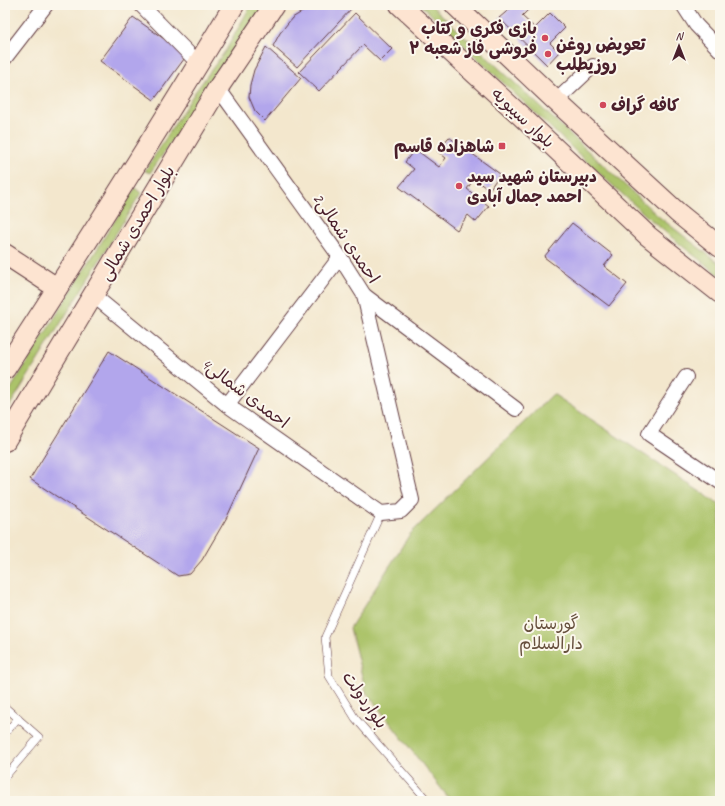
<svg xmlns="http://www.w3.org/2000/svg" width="725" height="806" font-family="Caveat,'Playpen Sans Arabic',sans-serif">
<rect width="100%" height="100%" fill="#fbf7ec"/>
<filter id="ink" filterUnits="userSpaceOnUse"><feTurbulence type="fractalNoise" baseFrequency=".025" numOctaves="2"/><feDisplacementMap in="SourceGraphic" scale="8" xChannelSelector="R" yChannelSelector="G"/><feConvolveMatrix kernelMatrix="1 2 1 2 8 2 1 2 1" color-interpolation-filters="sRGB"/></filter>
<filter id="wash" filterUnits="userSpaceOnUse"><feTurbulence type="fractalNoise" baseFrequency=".012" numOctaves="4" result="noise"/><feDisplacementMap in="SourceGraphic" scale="16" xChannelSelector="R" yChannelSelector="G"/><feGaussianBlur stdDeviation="0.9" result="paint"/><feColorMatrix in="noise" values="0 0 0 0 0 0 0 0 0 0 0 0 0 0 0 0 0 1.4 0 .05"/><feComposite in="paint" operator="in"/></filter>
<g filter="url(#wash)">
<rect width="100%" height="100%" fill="#f3e7cd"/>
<g fill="#abc369" stroke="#7a714a">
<path d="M251,5H267L150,173L145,171L195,92L226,50Z"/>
<path d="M421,5H431L658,216L720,264V276L676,241L651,220L588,163Z"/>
<path d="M135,188L141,193L9,407L5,398Z"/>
<path d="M553,394L720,505V801H451L366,692L350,628L410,534Z"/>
</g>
<g id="blocks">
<g fill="#b2a6ec">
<path d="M315,5H344L352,8L297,67L273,46L280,33L292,18L307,9Z"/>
<path d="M509,5H533L522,16L535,28L550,13L565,28L550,43L559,52L547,65L499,18L512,7Z"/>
<path d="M355,13L392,49L380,61L363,45L319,91L299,72Z"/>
<path d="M133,17L187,55L154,100L100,61Z"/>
<path d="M266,47L301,78L265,121L255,111L249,97L250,85L254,70Z"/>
<path d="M449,137L500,174L489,190L474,179L467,189L489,206L476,222L468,215L457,230L399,187L414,169L405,162L415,149L439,167L446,158L437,151Z"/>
<path d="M572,223L613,255L604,266L627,284L609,306L544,257Z"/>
<path d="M109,351L259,448L227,517L202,560L190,574L178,576L30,479Z"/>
</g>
</g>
</g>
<g filter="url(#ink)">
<use href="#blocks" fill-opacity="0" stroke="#633d43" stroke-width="1"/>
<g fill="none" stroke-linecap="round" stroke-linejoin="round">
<g stroke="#633d43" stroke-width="8">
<g id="lane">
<path d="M381,513L325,637L329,676L355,718L428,801"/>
<path d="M5,707L39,737L5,777"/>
<path d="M5,734L18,718"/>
</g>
</g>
<g stroke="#633d43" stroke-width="16">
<g id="street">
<path d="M141,5L199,64"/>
<path d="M683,5L696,25L720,50"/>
<path d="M5,58L46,5"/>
<path d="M556,101L593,66"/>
<path d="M93,295L227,405L381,513L401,511L412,500L364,295L340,257L218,88"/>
<path d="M364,295L516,409"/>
<path d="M686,377L649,434L720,482"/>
<path d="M227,405L340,257"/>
</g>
</g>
<g stroke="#633d43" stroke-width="22">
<g id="secondary">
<path d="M400,5L520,115L648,236L720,293"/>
<path d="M455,5L556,101L678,213L720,247"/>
<path d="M5,254L57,288"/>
<path d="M5,369C83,249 160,128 234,5"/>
<path d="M5,441L218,88L274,5"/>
</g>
</g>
<use href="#lane" stroke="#fff" stroke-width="7"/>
<use href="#street" stroke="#fff" stroke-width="14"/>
<use href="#secondary" stroke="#fde4d1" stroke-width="20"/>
</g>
</g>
<g fill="#d1495b" stroke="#fbf7ec" stroke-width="1.5">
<circle cx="545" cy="38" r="4"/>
<circle cx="548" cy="54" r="4"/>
<circle cx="603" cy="105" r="4"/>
<rect x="498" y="142" width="8" height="8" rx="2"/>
<circle cx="459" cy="186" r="4"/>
</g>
<g text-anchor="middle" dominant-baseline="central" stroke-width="4" stroke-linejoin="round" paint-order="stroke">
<g font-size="17" font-weight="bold" fill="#4a1f2b" stroke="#fbf7ec" text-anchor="start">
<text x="537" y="28" text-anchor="end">بازی فکری و کتاب<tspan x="537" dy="20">فروشی فاز شعبه ۲</tspan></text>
<text x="556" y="44">تعویض روغن<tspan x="556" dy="20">روزیطلب</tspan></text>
<text x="611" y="105">کافه گراف</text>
<text x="494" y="146" text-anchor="end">شاهزاده قاسم</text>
<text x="467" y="176">دبیرستان شهید سید<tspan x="467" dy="20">احمد جمال آبادی</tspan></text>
</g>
<g font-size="17" fill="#4a1f2b" stroke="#fbf7ec">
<text transform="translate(523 118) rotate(43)">بلوار سیبویه</text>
<text transform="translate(137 223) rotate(-59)">بلوار احمدی شمالی</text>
<text transform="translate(346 238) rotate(56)">2احمدی شمالی</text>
<text transform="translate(245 393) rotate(37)">4احمدی شمالی</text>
<text transform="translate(365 700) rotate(55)">بلواردولت</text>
</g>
<g font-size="17" fill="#67503e" stroke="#fbf7ec">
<text x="551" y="623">گورستان<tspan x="551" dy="20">دارالسلام</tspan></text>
</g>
</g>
<rect width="725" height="806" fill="none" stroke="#fbf7ec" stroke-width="20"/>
<g transform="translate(679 46)" stroke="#fbf7ec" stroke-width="3" paint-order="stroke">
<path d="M0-3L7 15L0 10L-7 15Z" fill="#4a1f2b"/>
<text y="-6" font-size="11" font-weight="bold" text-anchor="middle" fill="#4a1f2b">N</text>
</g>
</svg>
